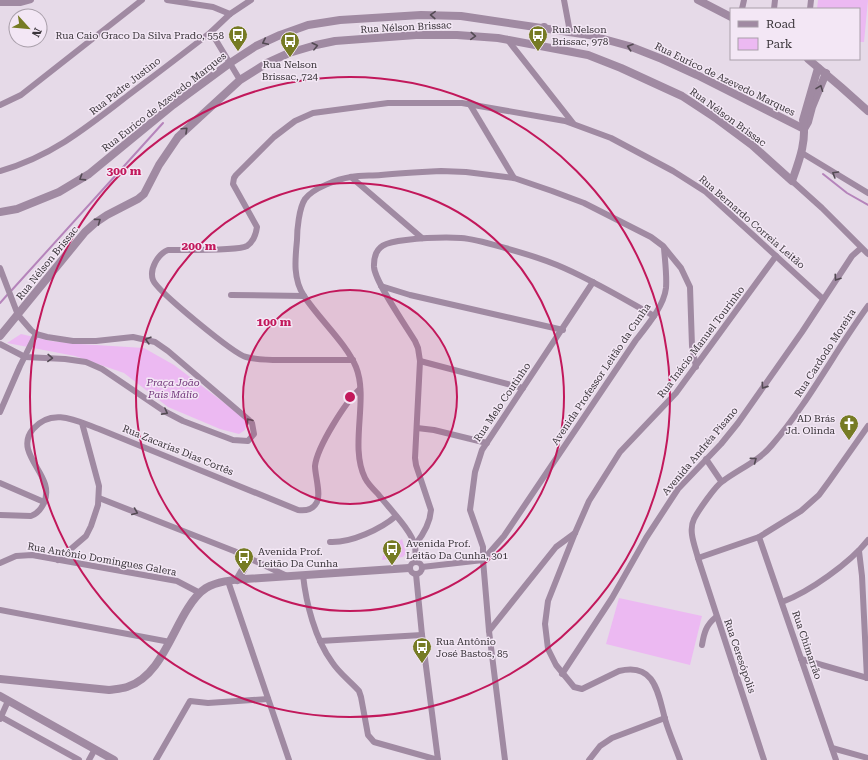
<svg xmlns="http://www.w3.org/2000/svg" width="868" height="760" font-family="'Roboto Serif',serif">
<rect width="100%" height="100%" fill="#e6dae8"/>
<g fill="#ecb9f2">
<path d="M818,0H868L864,42H859V9H817Z"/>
<path d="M21,334L51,341L80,344L144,348L174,365L247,420L245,430L239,434L220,429L168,407L124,373L75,356L7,343Z"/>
<path d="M402,539L406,553L403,557L382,560L383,555Z"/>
<path d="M619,598L702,616L690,665L606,644Z"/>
</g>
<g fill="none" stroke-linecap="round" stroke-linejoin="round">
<g stroke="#b584bb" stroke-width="2">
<path d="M823,174L847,193L868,205"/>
<path d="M11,291L163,123"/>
<path d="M0,303L8,294"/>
</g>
<g stroke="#a08aa2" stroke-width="6">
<path d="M167,0L213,7L230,14"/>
<path d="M564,0L570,32"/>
<path d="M0,3H20L31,0"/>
<path d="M742,9L744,0"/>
<path d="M774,9L775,0"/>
<path d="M810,9L811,0"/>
<path d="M211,32L240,80"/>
<path d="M507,39L573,123"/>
<path d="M469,103L514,178"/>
<path d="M0,105L21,95L142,0"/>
<path d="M802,153L868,193"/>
<path d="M0,171C50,157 85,129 126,97C155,75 183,54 211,32L230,14L251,0"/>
<path d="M351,177L422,238"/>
<path d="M792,181L822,208L868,254"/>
<path d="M0,268L18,315L31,330L36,334L47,337L73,341H96L133,337L155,342L168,351L249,420L252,423L254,434L248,441L233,440L183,421L164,411L102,369L86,362L65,359L25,357L0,344"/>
<path d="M381,286L410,295L563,330"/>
<path d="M231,295L304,296"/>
<path d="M353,360C332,360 312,360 292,360C277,360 261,361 246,357C234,354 157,291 153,280C149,269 158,254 168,250C182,250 237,251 247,246C253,242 256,234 257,227L233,184L234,178L236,175L274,137L295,121L313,113L388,103H462L565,121L611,138L673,171L706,192L823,299"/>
<path d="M420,361L523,388"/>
<path d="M0,412L20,366L36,334"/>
<path d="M417,428L434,430L487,443"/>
<path d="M706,459L721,481"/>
<path d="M0,483L44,502"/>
<path d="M99,498L234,551L287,576"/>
<path d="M0,515L31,516C37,514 41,509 44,503C53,482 33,468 28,449C26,441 28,435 33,429C52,407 77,421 99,429L298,510C306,511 313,510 317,502C321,494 315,475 315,466C317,447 346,401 360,389"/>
<path d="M759,537L836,760"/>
<path d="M330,542C351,543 381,529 396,516"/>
<path d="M415,545C423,535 430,524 431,510L416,465L415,458L420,361L418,348L415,341C406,326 375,282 374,267C373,244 388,242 406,240C424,238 443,237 461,238C475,239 491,244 505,248C523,253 540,258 557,265C591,279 622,298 654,316"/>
<path d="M859,551L862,576L867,678"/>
<path d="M698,558L759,537L801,511L819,495L830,480L868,426"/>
<path d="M58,560L86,536L91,526L98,505L99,486L82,423"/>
<path d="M416,561C415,556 416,551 415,546C412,531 388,507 378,494C373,489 368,484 365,478C349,446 369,399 356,367C346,343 319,319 304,296C293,279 295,260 297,240C297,230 299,208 305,199C313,188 338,179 351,177C361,175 371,176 381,175C401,173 421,172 441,171L466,172L514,178L552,191L584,203L651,237L663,246L681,268L690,287L692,346L696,367"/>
<circle cx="416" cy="568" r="6"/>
<path d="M0,563L16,556L32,555L177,581L200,593"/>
<path d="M422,567L483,560L504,536L636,340C647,326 664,306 666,288C667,275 665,261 664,248"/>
<path d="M416,574L422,635L438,760"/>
<path d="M303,575C306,603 315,639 332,662C339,673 350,681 359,691L361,697L368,735L374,742L438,760"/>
<path d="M228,581L289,760"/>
<path d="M782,602C809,592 850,563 868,540"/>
<path d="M0,610L170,642"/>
<path d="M489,631L556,547L575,533"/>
<path d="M320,641L422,635"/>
<path d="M702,645C704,633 706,625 716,617"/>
<path d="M801,659L868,678"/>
<path d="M562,674L612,598L646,538L678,489L721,444L738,423L802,332L852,256L861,248"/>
<path d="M1,717L79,760"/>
<path d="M0,719L8,701"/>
<path d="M832,748L868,758"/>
<path d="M89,760L95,749"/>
<path d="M156,760L190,701L208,703L268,699"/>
<path d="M505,760L489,631L483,560V547L470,510L475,472L482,450L593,282"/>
<path d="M589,760L600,746L612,738L665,718"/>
<path d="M680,760C675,746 669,733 665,719C658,693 655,662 619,671L582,689L574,687L556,665L548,649L545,624L548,601L575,533L589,501L620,452L676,393L776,256"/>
<path d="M764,760L698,558C695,546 688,531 694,519C698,511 716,485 723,481C739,469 759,461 772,445C809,402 835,351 868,306"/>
</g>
<g stroke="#a08aa2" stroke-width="8">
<path d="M698,0L731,17"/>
<path d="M540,45L544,27"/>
<path d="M808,59L841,87L868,111"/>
<path d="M804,129L808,122L812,107L826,73"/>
<path d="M0,212L17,209L59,192L89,174L173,105L230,63L256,46L280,35L308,25L340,20L421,15L461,16L589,35L629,46L662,59L697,75L804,129"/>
<path d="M0,336L85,232L95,223L107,215L138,199L144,194L159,165L178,137L240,80L267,63L289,53L316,45L335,41L416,35H457L498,38L588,55L621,68L682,96L717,119L752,145L792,181C799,161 807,141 803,120L818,68"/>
<path d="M237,580L244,568L246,557"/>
<path d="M0,679L109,690C115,689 121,689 127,687C159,677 171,634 188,608C193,600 198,593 206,588C218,581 233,580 245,579L409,568"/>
<path d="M0,696L114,760"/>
</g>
</g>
<defs><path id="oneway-chevron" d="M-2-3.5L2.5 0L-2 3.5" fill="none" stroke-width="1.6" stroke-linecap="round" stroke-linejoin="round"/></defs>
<g stroke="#534a53">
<use href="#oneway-chevron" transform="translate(433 15) rotate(-178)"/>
<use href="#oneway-chevron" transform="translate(473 36) rotate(4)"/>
<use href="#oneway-chevron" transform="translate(265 42) rotate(155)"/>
<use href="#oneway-chevron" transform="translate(315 46) rotate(-14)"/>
<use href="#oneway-chevron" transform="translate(630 47) rotate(-162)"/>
<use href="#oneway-chevron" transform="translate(820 88) rotate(-69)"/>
<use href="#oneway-chevron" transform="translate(185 130) rotate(-43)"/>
<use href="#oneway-chevron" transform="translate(835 174) rotate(-149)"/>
<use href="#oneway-chevron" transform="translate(82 178) rotate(148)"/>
<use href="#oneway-chevron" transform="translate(98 221) rotate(-36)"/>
<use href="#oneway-chevron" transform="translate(837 278) rotate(124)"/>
<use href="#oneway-chevron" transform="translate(148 340) rotate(-164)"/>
<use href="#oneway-chevron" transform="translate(50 358) rotate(2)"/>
<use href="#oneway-chevron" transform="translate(764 386) rotate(125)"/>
<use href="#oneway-chevron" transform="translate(165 412) rotate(28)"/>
<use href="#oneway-chevron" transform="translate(249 421) rotate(-128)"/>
<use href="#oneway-chevron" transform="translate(754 460) rotate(-37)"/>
<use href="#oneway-chevron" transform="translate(135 512) rotate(22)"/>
</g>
<circle cx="350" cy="397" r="107" fill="#c2185b" fill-opacity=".12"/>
<g fill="none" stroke="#c2185b" stroke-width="2">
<circle cx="350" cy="397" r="107"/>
<circle cx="350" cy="397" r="214"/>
<circle cx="350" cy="397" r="320"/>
</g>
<defs>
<g id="bus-pin" transform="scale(1)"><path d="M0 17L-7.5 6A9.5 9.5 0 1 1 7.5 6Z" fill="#767b24" stroke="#f3e7f5"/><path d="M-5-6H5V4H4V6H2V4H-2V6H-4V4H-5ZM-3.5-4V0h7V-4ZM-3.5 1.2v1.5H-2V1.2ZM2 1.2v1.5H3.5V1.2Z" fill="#fff"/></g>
<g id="church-pin" transform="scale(1)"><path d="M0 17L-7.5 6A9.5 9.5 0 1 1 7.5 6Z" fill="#767b24" stroke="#f3e7f5"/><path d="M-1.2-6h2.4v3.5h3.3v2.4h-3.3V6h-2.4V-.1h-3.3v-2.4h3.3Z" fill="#fff"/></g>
</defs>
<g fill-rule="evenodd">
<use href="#bus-pin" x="238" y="35"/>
<use href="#bus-pin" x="538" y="35"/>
<use href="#bus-pin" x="290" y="41"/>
<use href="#church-pin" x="849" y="424"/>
<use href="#bus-pin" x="392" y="549"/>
<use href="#bus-pin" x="244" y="557"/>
<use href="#bus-pin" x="422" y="647"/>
</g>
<g text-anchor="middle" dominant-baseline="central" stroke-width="3" stroke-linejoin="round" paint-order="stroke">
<g font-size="10" fill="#393439" stroke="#f3e7f5">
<text transform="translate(406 27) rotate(-3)">Rua Nélson Brissac</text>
<text transform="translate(725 79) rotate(26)">Rua Eurico de Azevedo Marques</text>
<text transform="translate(125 86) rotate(-38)">Rua Padre Justino</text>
<text transform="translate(164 102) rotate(-38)">Rua Eurico de Azevedo Marques</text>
<text transform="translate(728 117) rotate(36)">Rua Nélson Brissac</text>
<text transform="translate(752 222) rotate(41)">Rua Bernardo Correia Leitão</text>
<text transform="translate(47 263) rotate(-51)">Rua Nélson Brissac</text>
<text transform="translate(701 342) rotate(-53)">Rua Inácio Manuel Tourinho</text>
<text transform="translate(825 353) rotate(-57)">Rua Cardodo Moreira</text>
<text transform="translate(601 374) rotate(-56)">Avenida Professor Leitão da Cunha</text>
<text transform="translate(502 402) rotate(-56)">Rua Melo Coutinho</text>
<text transform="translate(178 450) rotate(22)">Rua Zacarias Dias Cortês</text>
<text transform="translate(700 451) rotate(-50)">Avenida Andréa Pisano</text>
<text transform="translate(102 559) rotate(10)">Rua Antônio Domingues Galera</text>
<text transform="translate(807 645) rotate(71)">Rua Chimarrão</text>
<text transform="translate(740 656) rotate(71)">Rua Ceresópolis</text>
</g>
<g font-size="10" fill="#393439" stroke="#f3e7f5" text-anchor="start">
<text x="552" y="29">Rua Nelson<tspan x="552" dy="12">Brissac, 978</tspan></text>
<text x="224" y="35" text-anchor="end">Rua Caio Graco Da Silva Prado, 558</text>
<text x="290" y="64" text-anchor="middle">Rua Nelson<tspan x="290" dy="12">Brissac, 724</tspan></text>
<text x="835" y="418" text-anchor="end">AD Brás<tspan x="835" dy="12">Jd. Olinda</tspan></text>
<text x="406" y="543">Avenida Prof.<tspan x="406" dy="12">Leitão Da Cunha, 301</tspan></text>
<text x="258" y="551">Avenida Prof.<tspan x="258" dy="12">Leitão Da Cunha</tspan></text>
<text x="436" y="641">Rua Antônio<tspan x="436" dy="12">José Bastos, 85</tspan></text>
</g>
<g font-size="10" font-style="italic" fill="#703479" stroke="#f3e7f5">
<text x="173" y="382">Praça João<tspan x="173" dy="12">Pais Málio</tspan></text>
</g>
</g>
<circle cx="350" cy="397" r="6" fill="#c2185b" stroke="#f3e7f5" stroke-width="2"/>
<g font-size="12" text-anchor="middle" font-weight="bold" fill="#c2185b" stroke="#f3e7f5" stroke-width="3" stroke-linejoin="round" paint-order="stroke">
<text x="124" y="175">300 m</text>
<text x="199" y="250">200 m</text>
<text x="274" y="326">100 m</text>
</g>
<rect x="730" y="8" width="130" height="52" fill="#f3e7f5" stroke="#a99faa"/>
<rect x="738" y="21" width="20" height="6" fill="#a08aa2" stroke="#a99faa"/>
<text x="766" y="28" font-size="12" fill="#393439">Road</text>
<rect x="738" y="38" width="20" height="12" fill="#ecb9f2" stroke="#a99faa"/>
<text x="766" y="48" font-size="12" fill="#393439">Park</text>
<g transform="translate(28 28) rotate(117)"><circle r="19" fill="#f3e7f5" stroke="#a99faa"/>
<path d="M0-3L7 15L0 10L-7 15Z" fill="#767b24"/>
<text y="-6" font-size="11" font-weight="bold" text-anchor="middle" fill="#393439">N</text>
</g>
</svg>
